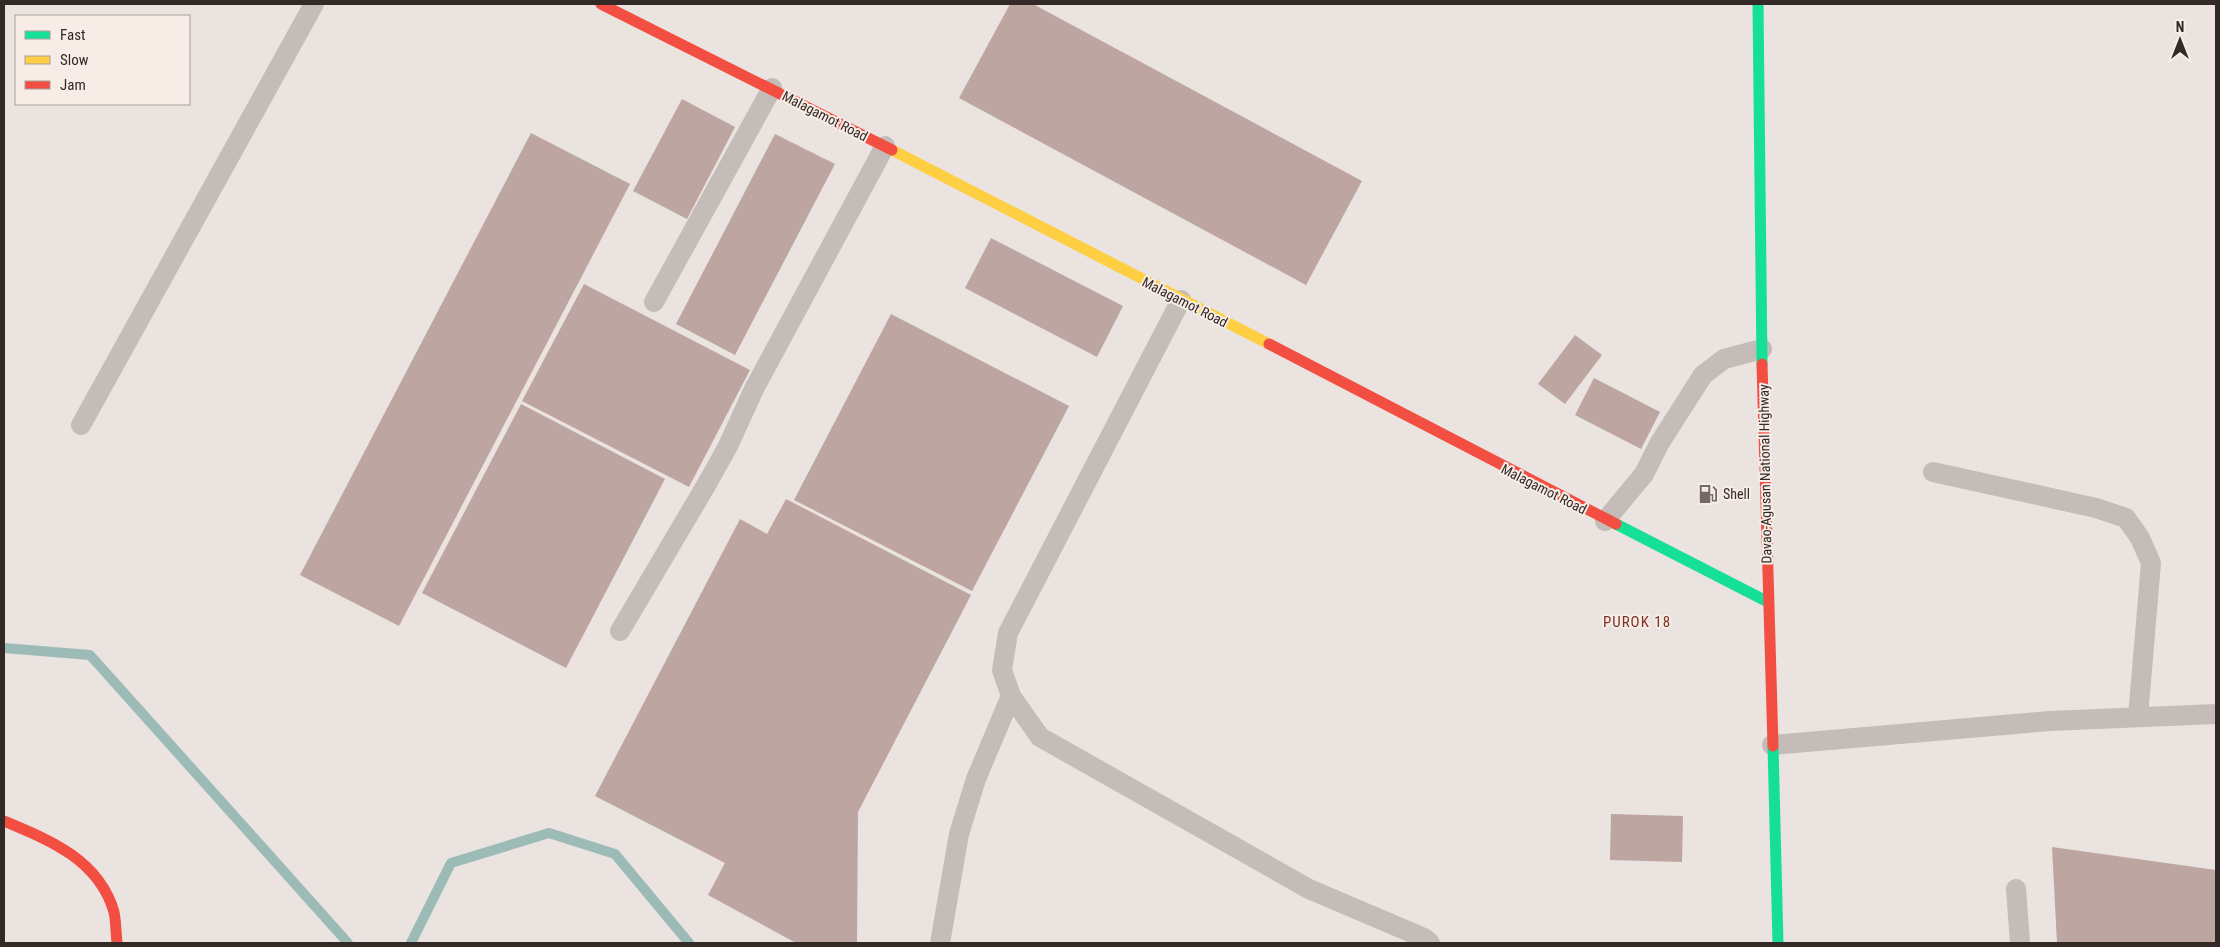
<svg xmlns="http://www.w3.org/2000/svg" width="2220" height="947" font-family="'Roboto Condensed',sans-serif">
<rect width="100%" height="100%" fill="#eae3df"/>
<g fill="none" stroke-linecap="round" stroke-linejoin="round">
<g stroke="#9cbbb7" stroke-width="10">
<path d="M4,648L90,655L348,943"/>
<path d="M411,943L451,863L549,833L615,854L689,943"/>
</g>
</g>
<g fill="#bda6a1">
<path d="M1010,4H1033L1362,181L1306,285L959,98Z"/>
<path d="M682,99L735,127L687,219L633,191Z"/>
<path d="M531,133L630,184L399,626L300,575Z"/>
<path d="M775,134L835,164L735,355L676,324Z"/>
<path d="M991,238L1123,306L1097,357L965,288Z"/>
<path d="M584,284L750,370L689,487L522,401Z"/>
<path d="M891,314L1069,406L972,591L794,500Z"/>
<path d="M1575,335L1602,355L1565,404L1538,384Z"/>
<path d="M1594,378L1660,412L1641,449L1575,415Z"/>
<path d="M521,404L665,479L566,668L422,593Z"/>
<path d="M786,499L971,595L858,812L857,943H796L708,895L725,863L595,796L740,519L767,534Z"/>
<path d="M1611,814L1683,816L1682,862L1610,860Z"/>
<path d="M2052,847L2216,870V943H2057Z"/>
</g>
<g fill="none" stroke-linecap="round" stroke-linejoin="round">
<g stroke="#c3bcb8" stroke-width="20">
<path d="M1181,300L1008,633L1002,670L1011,696L1040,737L1309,889L1424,938L1430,943"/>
<path d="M654,302L772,88"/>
<path d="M81,425L314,4"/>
<path d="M1933,472L2096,508L2126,518L2140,538L2151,563L2138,717"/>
<path d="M1605,521L1644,474L1659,444L1703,375L1724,359L1762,349"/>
<path d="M620,631L708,482L728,446L754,389L885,146"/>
<path d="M1772,745L2050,721L2216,714"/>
<path d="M2016,889L2020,943"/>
<path d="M940,943L959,834L976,779L1011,696"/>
</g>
<g stroke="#16e098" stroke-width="11">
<path d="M1758,4L1762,364"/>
<path d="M1616,524L1768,602"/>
<path d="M1773,746L1778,943"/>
</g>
<path stroke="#ffcf43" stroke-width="11" d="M892,150L1269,344"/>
<g stroke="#f24e42" stroke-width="11">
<path d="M601,4L892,150"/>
<path d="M1269,344L1616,524"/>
<path d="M1762,364L1773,746"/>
<path d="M4,821C50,840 99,860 114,912C116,922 116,933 117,943"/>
</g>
</g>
<defs>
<g id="fuel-bare" transform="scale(1.5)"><path d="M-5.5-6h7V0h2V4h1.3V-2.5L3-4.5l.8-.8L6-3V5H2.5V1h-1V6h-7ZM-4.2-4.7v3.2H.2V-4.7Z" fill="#736a67" stroke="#f7ede6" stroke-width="2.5" paint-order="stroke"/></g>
</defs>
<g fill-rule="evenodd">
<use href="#fuel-bare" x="1708" y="494"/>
</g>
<g text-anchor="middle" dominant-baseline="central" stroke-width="4" stroke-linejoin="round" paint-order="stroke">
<g font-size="14" fill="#332927" stroke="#f7ede6">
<text transform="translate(825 116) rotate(27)">Malagamot Road</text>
<text transform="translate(1185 302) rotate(27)">Malagamot Road</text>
<text transform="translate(1765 474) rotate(-91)">Davao-Agusan National Highway</text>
<text transform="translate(1544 489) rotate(27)">Malagamot Road</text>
</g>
<g font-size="14" fill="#332927" stroke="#f7ede6" text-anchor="start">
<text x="1723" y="494">Shell</text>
</g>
<g font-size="15" letter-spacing="1" fill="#7c3026" stroke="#f7ede6">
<text x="1637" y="622">PUROK 18</text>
</g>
</g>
<rect width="2220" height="947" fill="none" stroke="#332927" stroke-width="10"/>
<rect x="15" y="15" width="175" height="90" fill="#f7ede6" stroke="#a99f9a"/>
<rect x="25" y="31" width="25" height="8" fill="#16e098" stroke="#a99f9a"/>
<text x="60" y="40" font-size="15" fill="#332927">Fast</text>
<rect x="25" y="56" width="25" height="8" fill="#ffcf43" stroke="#a99f9a"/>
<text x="60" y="65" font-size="15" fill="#332927">Slow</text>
<rect x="25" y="81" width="25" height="8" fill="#f24e42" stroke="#a99f9a"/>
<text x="60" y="90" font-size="15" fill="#332927">Jam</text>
<g transform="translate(2180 40)" stroke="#f7ede6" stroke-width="4" paint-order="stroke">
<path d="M0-4L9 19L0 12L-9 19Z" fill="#332927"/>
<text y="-8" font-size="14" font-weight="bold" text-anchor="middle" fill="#332927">N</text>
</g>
</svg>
